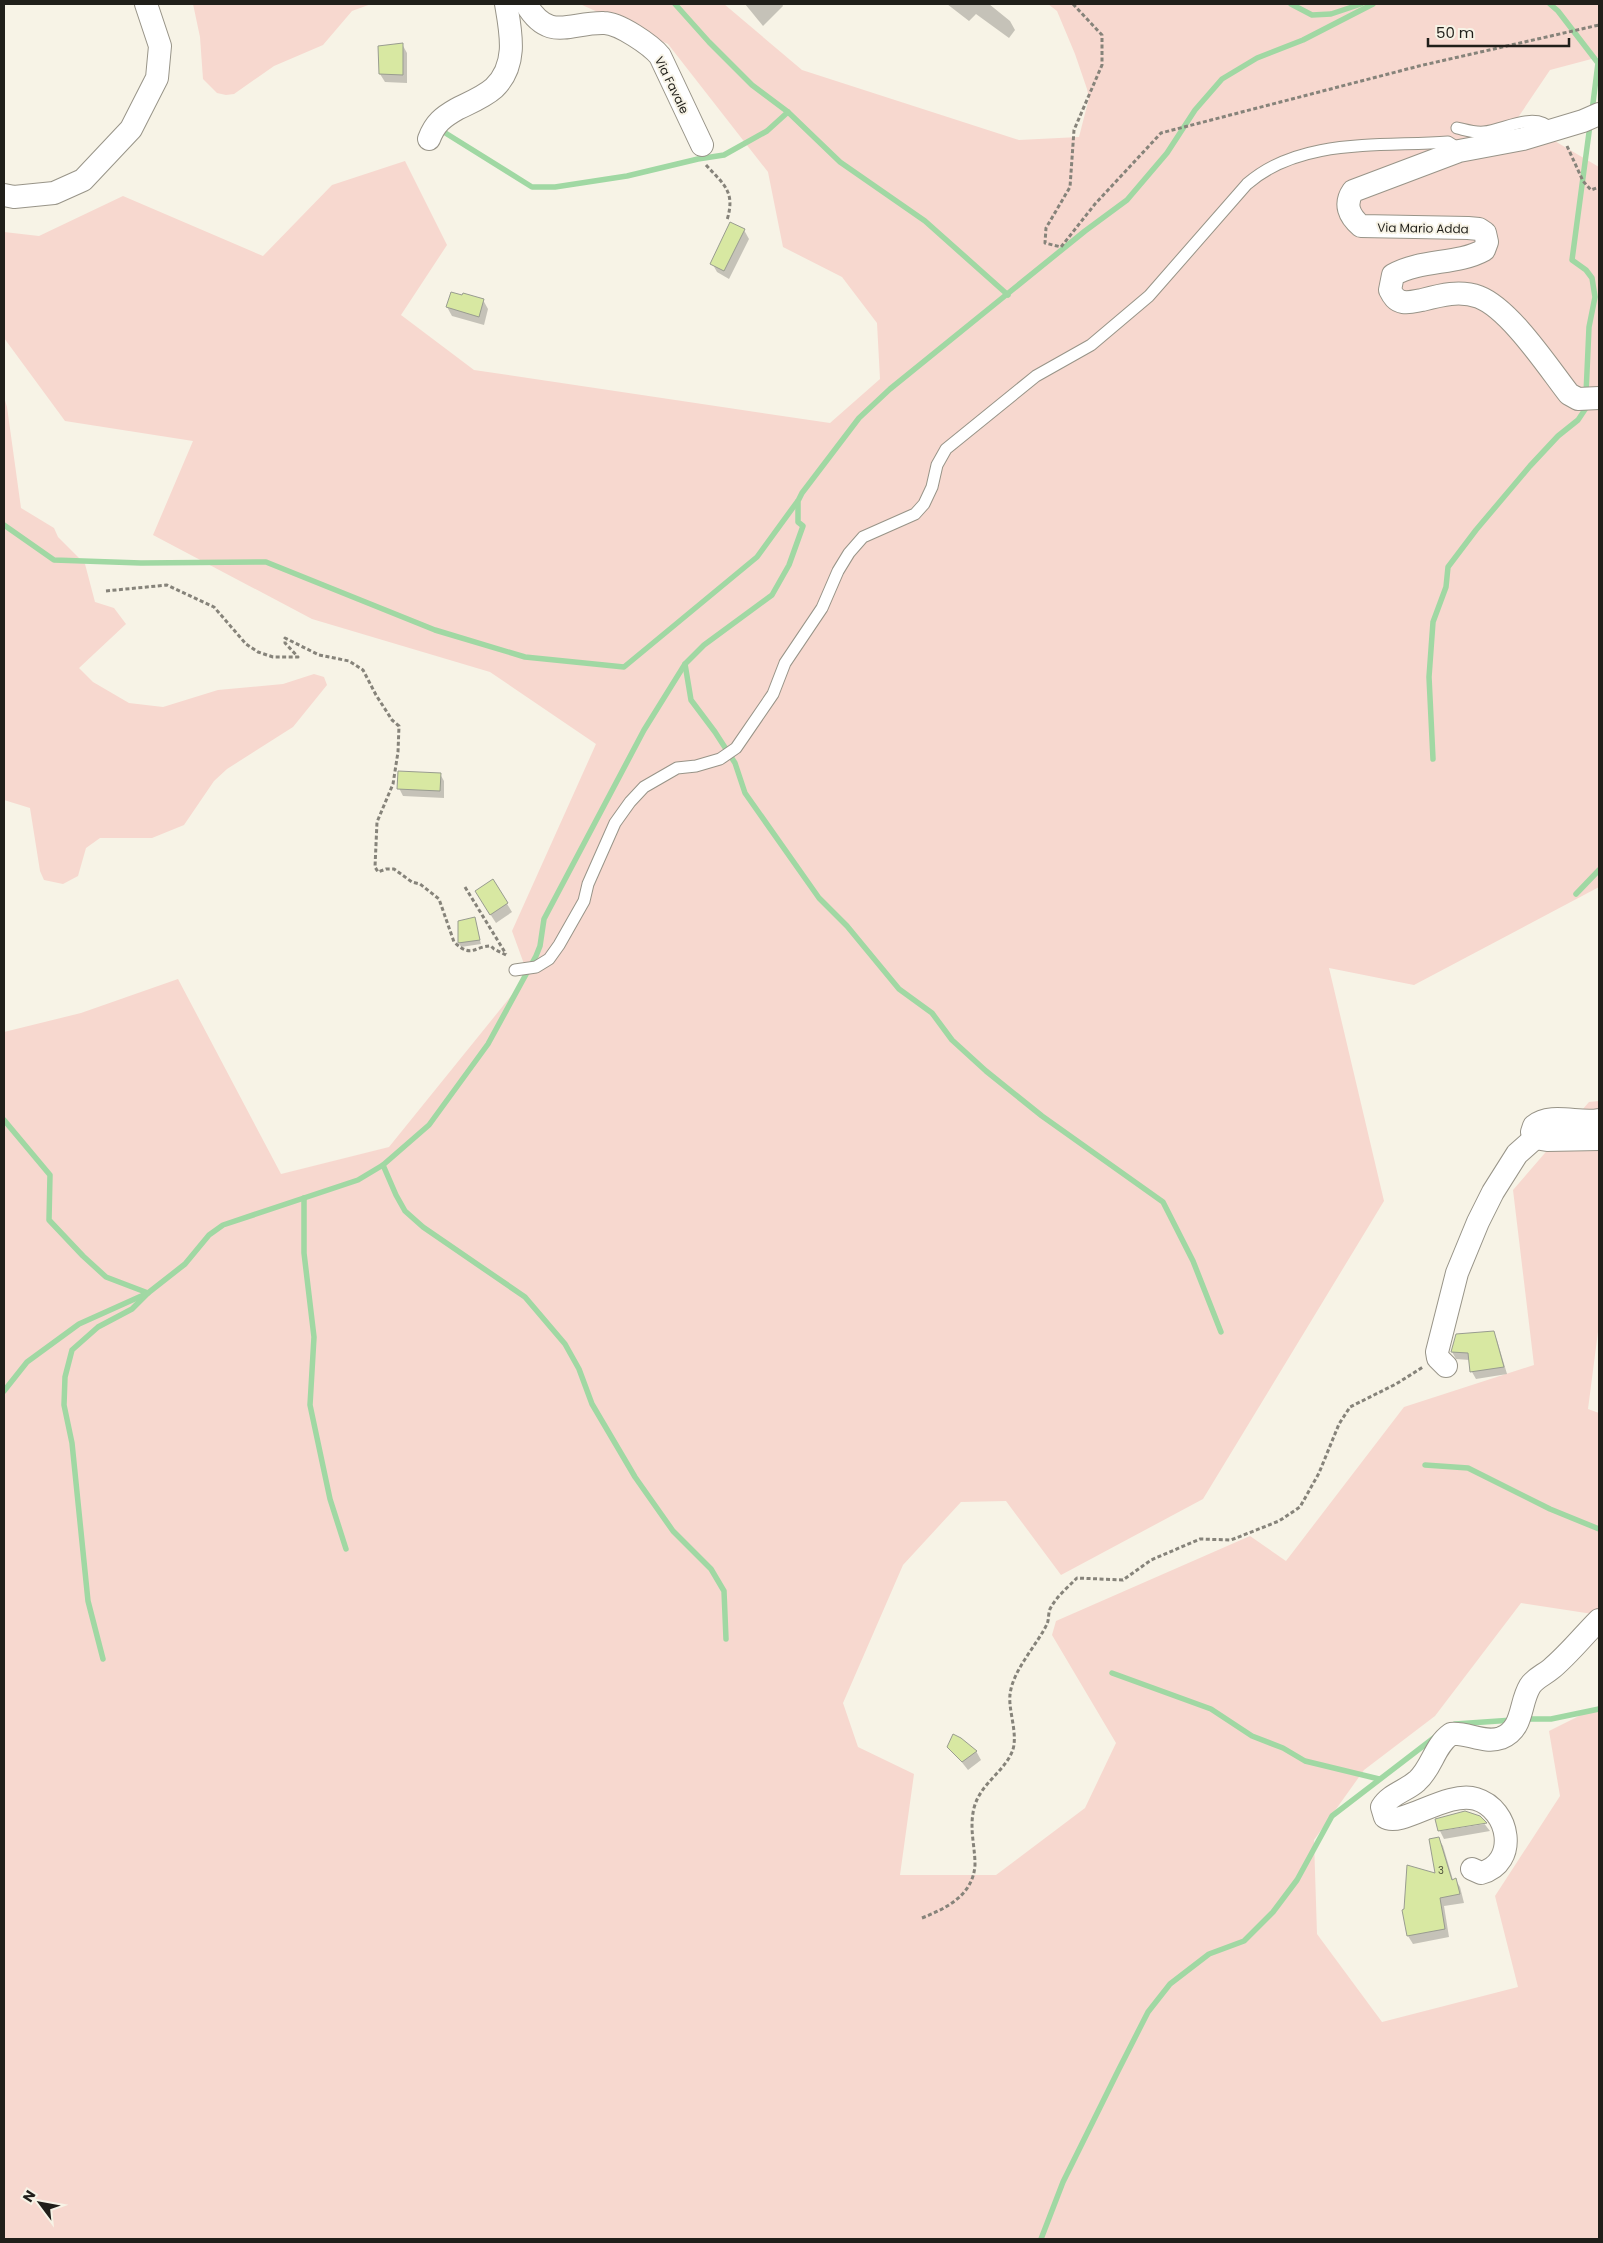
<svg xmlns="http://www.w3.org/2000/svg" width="1603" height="2243" font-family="Poppins,sans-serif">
<rect width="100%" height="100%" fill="#f7f3e6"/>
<g fill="#f7d8cf">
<path d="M193,4H371L352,11L323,45L274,66L234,94L226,95L217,93L203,79L200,37Z"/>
<path d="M580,4H724L802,70L1019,140L1079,137L1089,98L1087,89L1075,54L1057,11L1048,4H1599V57L1550,70L1517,119L1599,167V887L1414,985L1329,968L1384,1201L1203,1499L1061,1575L1006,1501L961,1502L903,1565L843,1703L858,1747L914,1774L900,1875H996L1085,1808L1116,1743L1052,1635L1056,1621L1250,1536L1286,1561L1404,1407L1534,1365L1513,1190L1589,1102L1599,1101V1324L1588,1409L1599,1413V1615L1521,1603L1435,1716L1364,1770L1314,1840L1317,1934L1382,2022L1518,1987L1495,1896L1560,1796L1549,1731L1599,1706V2239H4V1032L81,1013L178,979L281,1174L389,1147L528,975L512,931L596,744L490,672L312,619L153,535L193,441L65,421L4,338V232L39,236L123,196L263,256L332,185L405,161L447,245L401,315L474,370L830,423L880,379L877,323L842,277L783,247L768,172L668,44Z"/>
<path d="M4,397L7,407L21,508L54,528L58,537L85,564L95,602L114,608L126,624L79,668L93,682L129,703L163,707L218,690L283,684L314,674L324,677L327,685L293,727L227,769L214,781L184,825L152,838H100L86,848L78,876L63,884L44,880L40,871L30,808L4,800Z"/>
</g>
<g fill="#0003">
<path d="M745,4H782L783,6L763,26Z"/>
<path d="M947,4H989L1010,21L1015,30L1009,38L976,14L969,21Z"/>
<path d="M402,44L407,53V83L385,82L380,74Z"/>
<path d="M744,230L749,239L729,279L717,272L712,263Z"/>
<path d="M463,296L483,300L488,309L484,325L452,316L447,307Z"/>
<path d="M440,774L444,781V798L403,796L399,788Z"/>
<path d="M493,881L512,912L496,923L481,900Z"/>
<path d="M475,919L481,944L461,947L459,943V922Z"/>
<path d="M1493,1332L1497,1340L1507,1374L1476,1379L1472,1372L1470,1360L1456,1359L1452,1352Z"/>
<path d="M954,1736L976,1751L981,1760L968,1770L949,1746Z"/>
<path d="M1472,1813L1479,1817L1490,1831L1444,1839L1440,1831L1485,1824L1483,1822L1437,1820L1455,1814Z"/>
<path d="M1438,1838L1443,1846L1453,1880L1455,1879L1460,1887L1464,1903L1444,1906L1449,1937L1413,1944L1408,1936L1437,1875Z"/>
</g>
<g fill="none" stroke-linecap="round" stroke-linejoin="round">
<g stroke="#a0d8a3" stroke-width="5.5">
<path d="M675,4L709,42L752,85L788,112L840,162L925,221L1008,295"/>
<path d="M1291,4L1312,15L1331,14L1361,4"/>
<path d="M1550,4L1558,11L1598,63L1592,111"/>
<path d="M439,129L532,187H555L627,176L698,159L724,155L767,131L788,112"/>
<path d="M1586,394L1589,327L1595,297L1592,278L1586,270L1572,260L1590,125"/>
<path d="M4,525L54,560L141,563L266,562L435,630L525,657L624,667L757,557L797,502"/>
<path d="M685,664L691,700L715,732L735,763L745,793L819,898L847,926L899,989L932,1013L952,1040L986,1071L1042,1116L1163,1202L1193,1261L1221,1332"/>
<path d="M1433,759L1429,677L1433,622L1446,587L1448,567L1476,530L1530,466L1558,436L1578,420L1586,408V403"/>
<path d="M1576,894L1599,870"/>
<path d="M4,1120L50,1175L49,1220L83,1256L106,1277L148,1293L132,1309L98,1327L72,1350L65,1377L64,1405L72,1443L88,1601L103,1659"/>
<path d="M383,1165L396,1195L405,1211L423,1227L525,1297L565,1344L579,1369L592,1404L635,1477L673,1531L711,1569L724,1591L726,1639"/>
<path d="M304,1198V1253L314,1337L310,1405L330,1499L346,1549"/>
<path d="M4,1391L27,1362L79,1324L148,1293L185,1264L209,1235L223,1225L358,1180L383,1165L429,1125L488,1044L536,956L540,946L544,919L644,730L685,664L704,645L772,595L789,565L803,526L798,522V501L802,493L859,418L890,389L1085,231L1127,200L1167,153L1195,110L1222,79L1257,58L1303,40L1373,4"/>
<path d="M1425,1465L1468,1468L1550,1509L1599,1529"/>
<path d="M1112,1673L1211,1709L1252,1736L1283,1748L1305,1761L1379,1779"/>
<path d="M1525,1719H1551L1599,1709"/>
<path d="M1455,1724L1513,1720"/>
<path d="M1041,2239L1063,2182L1118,2071L1148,2012L1170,1984L1209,1954L1244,1941L1273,1912L1297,1880L1332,1816L1435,1737"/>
</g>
</g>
<g fill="#d8e8a2" stroke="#999c90">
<path d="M403,43V75L379,74L378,46Z"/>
<path d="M730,222L745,229L724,271L710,264Z"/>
<path d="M451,292L462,295L463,293L484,299L479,317L446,307Z"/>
<path d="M398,771L441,773L440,791L397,789Z"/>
<path d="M493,879L508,903L490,915L475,891Z"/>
<path d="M475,917L480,940L458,943V921Z"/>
<path d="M1494,1331L1504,1367L1470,1372L1468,1353L1451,1352L1456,1334Z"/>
<path d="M953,1734L961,1738L977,1751L962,1762L947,1747Z"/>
<path d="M1465,1811L1480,1816L1487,1823L1438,1831L1435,1819Z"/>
<path d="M1439,1837L1452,1880L1456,1878L1460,1894L1440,1898L1445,1929L1407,1936L1402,1910L1404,1909L1407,1865L1435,1873L1429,1839Z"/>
</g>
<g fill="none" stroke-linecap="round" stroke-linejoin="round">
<g stroke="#989488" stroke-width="13">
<g id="lane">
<path d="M1457,128C1466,130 1474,133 1484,132C1504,130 1535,111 1551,129"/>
<path d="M515,970L536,967L549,959L559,945L584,901L588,884L615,823L630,802L644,787L677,768L696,766L720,759L736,748L773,694L785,663L822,608L838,571L849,553L863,537L915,514L924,504L932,487L937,465L946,449L1036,376L1091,345L1149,296L1247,184C1301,137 1381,147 1448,142L1456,147L1459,151"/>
</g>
</g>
<g stroke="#989488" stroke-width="24">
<g id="street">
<path d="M526,4C549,43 570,22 604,23C619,23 651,45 660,56L702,145"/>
<path d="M1599,114L1583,121L1523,139L1459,151L1353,191C1344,204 1349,216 1361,226L1468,228L1479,229L1485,233L1487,242L1484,250C1457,265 1421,259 1393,275L1390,290C1393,296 1396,301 1403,302C1410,303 1416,301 1422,300C1441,295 1460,290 1479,297C1510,309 1548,367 1569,394L1578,399L1599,398"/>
<path d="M429,139C435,123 443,117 457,109C469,103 484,97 494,88C518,65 511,33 506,4"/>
<path d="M4,195L14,197L54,193L83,180L131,129L157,78L160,46L146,4"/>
<path d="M1599,1120C1579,1124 1551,1112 1534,1126L1532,1132L1535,1138L1547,1140L1599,1139"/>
<path d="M1446,1366L1438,1358L1437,1352L1457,1273L1478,1222L1493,1192L1517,1154L1535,1138"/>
<path d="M1472,1869L1481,1873C1519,1863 1510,1809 1476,1799C1447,1790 1401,1828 1385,1817L1382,1807C1390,1794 1406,1791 1417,1781C1432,1768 1434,1746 1451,1734C1467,1732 1484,1744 1501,1738C1524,1729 1519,1704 1530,1686C1535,1678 1544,1675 1551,1669C1568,1655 1583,1636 1599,1620"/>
</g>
</g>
<g stroke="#86837a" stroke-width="3" stroke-dasharray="4 2.5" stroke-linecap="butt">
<path d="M1073,4L1102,35V65L1074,130L1070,187L1046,228L1045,243L1061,247L1095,204L1161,133L1419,66L1599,25"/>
<path d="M1567,146L1583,181L1591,190L1599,187"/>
<path d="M706,165C723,184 736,191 727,220"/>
<path d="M106,591L167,585L214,607L246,644L258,652L273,657H298L285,643V638L319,655L349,661L363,670L376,695L392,720L399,726L398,752L393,784L377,822L375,867L378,872L386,869H394L412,882L420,884L439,899L454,942C472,959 474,946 491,946L494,949L506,955"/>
<path d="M465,887L506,954"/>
<path d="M922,1918C947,1908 973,1895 975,1865C975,1845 969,1829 974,1808C980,1784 1003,1773 1012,1752C1019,1736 1008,1710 1010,1695C1012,1671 1037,1645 1047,1624C1049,1620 1048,1614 1050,1609C1056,1597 1068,1587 1077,1578L1123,1580L1151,1560L1200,1539L1231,1540L1279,1521L1300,1507L1319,1473L1339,1424L1350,1407L1396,1384L1423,1367"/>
</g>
<use href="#lane" stroke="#fff" stroke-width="11"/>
<use href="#street" stroke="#fff" stroke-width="22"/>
</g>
<g text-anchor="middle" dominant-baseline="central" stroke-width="4" stroke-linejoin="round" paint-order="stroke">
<g font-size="10" fill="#4e513c">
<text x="1441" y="1870">3</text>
</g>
<g font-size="12" fill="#201f1a" stroke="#f7f3e6">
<text transform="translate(672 85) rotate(64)">Via Favale</text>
<text transform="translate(1423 228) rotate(1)">Via Mario Adda</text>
</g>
</g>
<rect width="1603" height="2243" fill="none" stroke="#201f1a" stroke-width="10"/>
<g transform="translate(40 2203) rotate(302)" stroke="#f7f3e6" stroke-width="4" paint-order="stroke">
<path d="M0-4L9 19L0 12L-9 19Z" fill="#201f1a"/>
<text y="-8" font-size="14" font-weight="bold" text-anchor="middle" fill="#201f1a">N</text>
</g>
<path d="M1428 38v8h141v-8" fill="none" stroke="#201f1a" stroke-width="2.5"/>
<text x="1436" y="38" font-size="15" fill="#201f1a" stroke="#f7f3e6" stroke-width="4" paint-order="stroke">50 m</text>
</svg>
